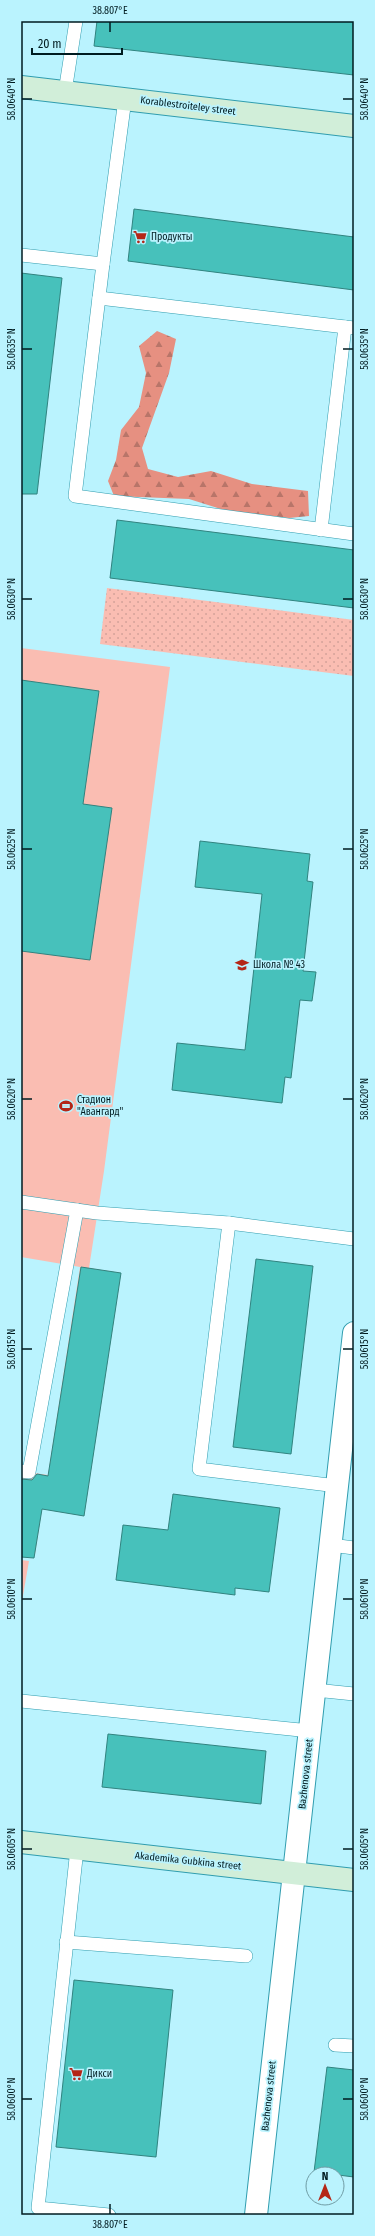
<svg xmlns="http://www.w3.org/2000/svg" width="375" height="2236" font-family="'Fira Sans Condensed',sans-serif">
<defs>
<pattern id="grass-dots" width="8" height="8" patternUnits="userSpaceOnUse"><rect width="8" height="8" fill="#fabdb2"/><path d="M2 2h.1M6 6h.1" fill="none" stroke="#d4a299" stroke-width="1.8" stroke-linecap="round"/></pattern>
<pattern id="forest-firs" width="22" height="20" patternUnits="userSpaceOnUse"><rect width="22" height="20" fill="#e69081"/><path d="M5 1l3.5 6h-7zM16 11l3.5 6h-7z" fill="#b87569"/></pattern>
</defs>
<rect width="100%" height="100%" fill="#baf3fe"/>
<path fill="url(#grass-dots)" d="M107,588L354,620V676L100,644Z"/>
<path fill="url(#forest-firs)" d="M157,331L176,339L169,373L142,448L148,469L178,477L211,471L252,484L308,491L309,516L289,518L224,510L189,499L114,496L108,481L116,460L121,430L139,407L146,373L139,346Z"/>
<g fill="#fabdb2">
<path d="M21,648L170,667L104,1171L89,1268L121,1273L84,1516L42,1509L35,1554L21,1552V1471L48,1475L80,1267L21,1257Z"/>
<path d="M21,1560L29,1561L21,1607Z"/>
</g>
<g fill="#47c1bb" stroke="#31837f">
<path d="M97,21H354V75L94,46Z"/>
<path d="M134,209L354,237V290L128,261Z"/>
<path d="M21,273L62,278L37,494H21Z"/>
<path d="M117,520L354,550V608L110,578Z"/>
<path d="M21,680L99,691L83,804L112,808L90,960L21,951Z"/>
<path d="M200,841L310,854L307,881L313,882L303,971L316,972L312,1001L300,1000L291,1078L285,1077L282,1103L172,1090L177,1043L245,1050L262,894L195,887Z"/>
<path d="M256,1259L313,1266L291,1454L233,1447Z"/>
<path d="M81,1267L121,1273L84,1516L42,1509L34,1558L21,1557V1479L32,1480L37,1474L48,1476Z"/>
<path d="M173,1494L280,1508L269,1592L235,1588V1595L116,1580L123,1525L168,1530Z"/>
<path d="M108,1734L266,1751L261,1804L102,1787Z"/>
<path d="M74,1980L173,1990L156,2157L56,2147Z"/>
<path d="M327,2067L354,2070V2177L314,2172Z"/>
</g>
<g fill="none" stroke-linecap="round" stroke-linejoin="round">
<g stroke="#309daf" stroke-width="14">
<g id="lane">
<path d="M65,92L76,21"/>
<path d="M125,99L103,264L75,496L354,534"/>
<path d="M21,255L103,264"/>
<path d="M99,298L354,328"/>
<path d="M321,530L345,327"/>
<path d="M21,1202L97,1213L229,1223L354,1239"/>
<path d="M229,1223L199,1469L337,1486"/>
<path d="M21,1471L29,1472L77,1210"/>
<path d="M331,1545L354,1548"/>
<path d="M315,1690L354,1694"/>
<path d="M21,1701L310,1731"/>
<path d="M77,1849L38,2208L109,2215"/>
<path d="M66,1942L246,1956"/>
<path d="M335,2045L354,2046"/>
</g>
</g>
<g stroke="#309daf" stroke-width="24">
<path id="street" d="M256,2215L354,1333"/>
</g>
<g stroke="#309daf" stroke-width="24">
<g id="secondary">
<path d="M21,87L354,126"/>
<path d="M21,1842L354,1880"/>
</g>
</g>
<use href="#lane" stroke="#fff" stroke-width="13"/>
<use href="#street" stroke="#fff" stroke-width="22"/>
<use href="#secondary" stroke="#d1eed9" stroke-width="22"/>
</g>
<path fill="none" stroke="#001b20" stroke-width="1.5" d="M110,22V32M22,99H32M343,99H353M22,349H32M343,349H353M22,599H32M343,599H353M22,849H32M343,849H353M22,1099H32M343,1099H353M22,1349H32M343,1349H353M22,1599H32M343,1599H353M22,1849H32M343,1849H353M22,2099H32M343,2099H353M110,2204V2214"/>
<defs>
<g id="supermarket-bare" transform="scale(1.08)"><path d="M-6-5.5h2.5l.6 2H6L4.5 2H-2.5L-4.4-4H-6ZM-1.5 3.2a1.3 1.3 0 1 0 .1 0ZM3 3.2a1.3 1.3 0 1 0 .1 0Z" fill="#b42616" stroke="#baf3fe" stroke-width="2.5" paint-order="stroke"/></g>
<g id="school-bare" transform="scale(1.08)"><path d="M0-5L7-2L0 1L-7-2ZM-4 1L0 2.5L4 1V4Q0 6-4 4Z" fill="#b42616" stroke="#baf3fe" stroke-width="2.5" paint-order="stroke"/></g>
<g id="stadium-bare" transform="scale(1.08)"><path d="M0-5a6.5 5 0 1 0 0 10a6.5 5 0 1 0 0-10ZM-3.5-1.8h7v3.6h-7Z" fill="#b42616" stroke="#baf3fe" stroke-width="2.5" paint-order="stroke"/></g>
</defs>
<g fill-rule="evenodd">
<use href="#supermarket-bare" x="140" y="237"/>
<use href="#school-bare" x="242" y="965"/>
<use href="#stadium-bare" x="66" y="1106"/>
<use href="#supermarket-bare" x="76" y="2074"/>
</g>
<g text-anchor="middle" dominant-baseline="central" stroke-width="3.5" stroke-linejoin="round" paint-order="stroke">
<g font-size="10" fill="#001b20" stroke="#baf3fe">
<text transform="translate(188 106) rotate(7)">Korablestroiteley street</text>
<text transform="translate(306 1774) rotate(-84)">Bazhenova street</text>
<text transform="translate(188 1861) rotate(6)">Akademika Gubkina street</text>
<text transform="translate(269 2096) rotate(-84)">Bazhenova street</text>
</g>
<g font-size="10" fill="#001b20" stroke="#baf3fe" text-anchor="start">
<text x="151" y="237">Продукты</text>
<text x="253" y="965">Школа № 43</text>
<text x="77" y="1100">Стадион<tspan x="77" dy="12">"Авангард"</tspan></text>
<text x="87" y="2074">Дикси</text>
</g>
</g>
<rect width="375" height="2236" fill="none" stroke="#baf3fe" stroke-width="44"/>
<g transform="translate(325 2186)"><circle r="19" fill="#baf3fe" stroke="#709da5"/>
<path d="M0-3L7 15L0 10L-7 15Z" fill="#b42616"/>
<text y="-6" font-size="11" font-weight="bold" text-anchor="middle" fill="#001b20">N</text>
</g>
<path d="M32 48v6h90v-6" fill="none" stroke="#001b20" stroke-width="2"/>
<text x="38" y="48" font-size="12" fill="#001b20" stroke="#baf3fe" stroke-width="3" paint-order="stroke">20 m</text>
<rect x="22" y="22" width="331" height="2192" fill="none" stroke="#001b20" stroke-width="1.5"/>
<g font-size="10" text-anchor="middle" fill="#001b20">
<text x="110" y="14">38.807°E</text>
<text transform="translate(11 99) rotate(-90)" y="4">58.0640°N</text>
<text transform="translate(364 99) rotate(-90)" y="4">58.0640°N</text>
<text transform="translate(11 349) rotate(-90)" y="4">58.0635°N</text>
<text transform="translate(364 349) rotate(-90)" y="4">58.0635°N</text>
<text transform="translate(11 599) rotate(-90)" y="4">58.0630°N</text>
<text transform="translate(364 599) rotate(-90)" y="4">58.0630°N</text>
<text transform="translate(11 849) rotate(-90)" y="4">58.0625°N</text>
<text transform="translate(364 849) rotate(-90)" y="4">58.0625°N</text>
<text transform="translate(11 1099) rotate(-90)" y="4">58.0620°N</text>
<text transform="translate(364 1099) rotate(-90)" y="4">58.0620°N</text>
<text transform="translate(11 1349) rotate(-90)" y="4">58.0615°N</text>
<text transform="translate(364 1349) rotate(-90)" y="4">58.0615°N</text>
<text transform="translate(11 1599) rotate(-90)" y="4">58.0610°N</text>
<text transform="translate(364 1599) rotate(-90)" y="4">58.0610°N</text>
<text transform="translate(11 1849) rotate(-90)" y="4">58.0605°N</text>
<text transform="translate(364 1849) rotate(-90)" y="4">58.0605°N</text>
<text transform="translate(11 2099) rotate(-90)" y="4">58.0600°N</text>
<text transform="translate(364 2099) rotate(-90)" y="4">58.0600°N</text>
<text x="110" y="2228">38.807°E</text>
</g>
</svg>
